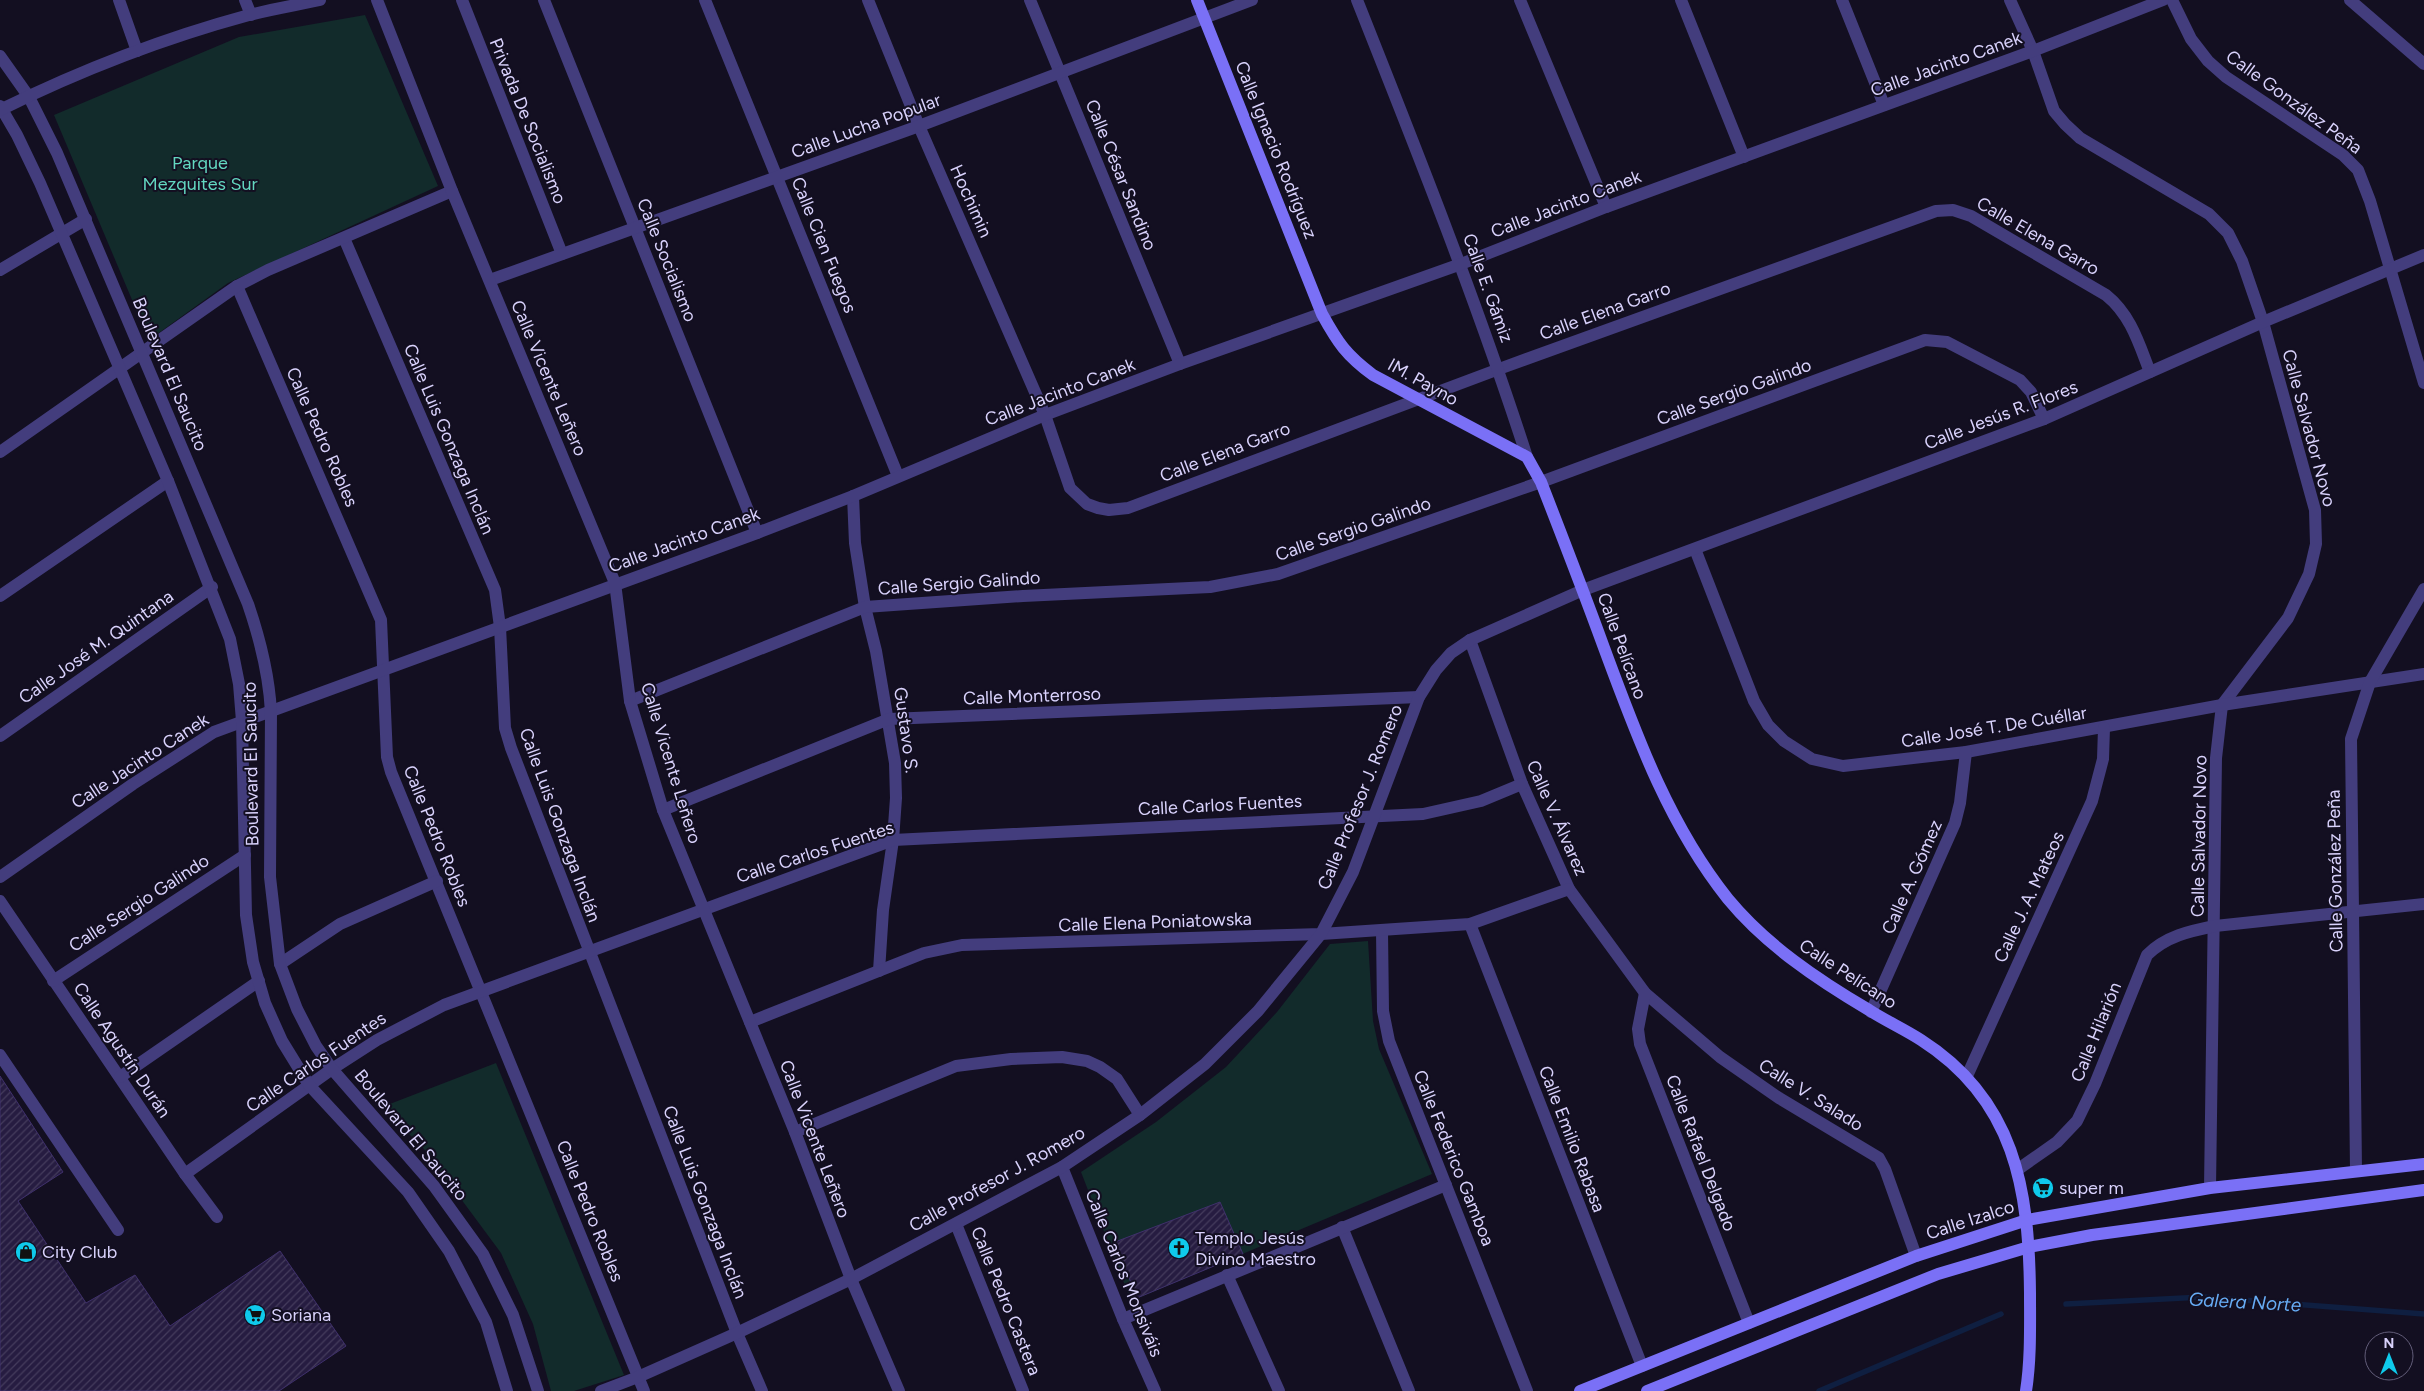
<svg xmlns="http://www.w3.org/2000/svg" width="2424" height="1391" font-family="Figtree,sans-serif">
<defs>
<pattern id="building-hatch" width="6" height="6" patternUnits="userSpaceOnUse" patternTransform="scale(1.25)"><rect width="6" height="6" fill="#261c41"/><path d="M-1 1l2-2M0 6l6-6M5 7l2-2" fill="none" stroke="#453c5d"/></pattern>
</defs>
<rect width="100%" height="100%" fill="#130f21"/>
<g fill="#122b2b">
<path d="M365,15L438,186L228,283L149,340L54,115L239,37Z"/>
<path d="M1368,941L1373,1021L1379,1049L1432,1174L1131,1301L1081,1172L1156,1122L1226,1067L1277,1012L1330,944Z"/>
<path d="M496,1063L624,1375L574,1391H551L533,1324L501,1253L424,1149L382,1107Z"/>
</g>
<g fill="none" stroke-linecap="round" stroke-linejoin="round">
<g stroke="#0f1f41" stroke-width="5.5">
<path d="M2066,1304L2203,1297L2424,1314"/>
<path d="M1819,1391L2001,1314"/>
</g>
</g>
<g fill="url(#building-hatch)" stroke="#3f306c">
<path d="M0,1076L63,1172L18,1201L86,1303L135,1275L170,1326L280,1251L346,1346L279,1391H0Z"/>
<path d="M1220,1202L1243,1254L1137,1298L1115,1242Z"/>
</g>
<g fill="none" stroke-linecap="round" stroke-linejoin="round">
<g stroke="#433d7d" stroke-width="12">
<path d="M119,0L137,51"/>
<path d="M245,0L251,15"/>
<path d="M462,0L562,254"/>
<path d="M544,0L757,533"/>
<path d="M705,0L898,476"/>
<path d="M868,0L919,126L1045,415L1070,488L1087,504L1098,508L1109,510L1128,508L1499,369L1936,211L1953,210L1971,216L2106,295C2131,315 2139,344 2150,372"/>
<path d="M1030,0L1180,364"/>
<path d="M1357,0C1417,151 1477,302 1527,457"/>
<path d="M1520,0L1606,207"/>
<path d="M1681,0L1744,157"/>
<path d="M1842,0L1884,105"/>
<path d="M2010,0L2033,51L2054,111L2065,124L2080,138L2209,214L2228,233L2242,261L2263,322L2315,510L2316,544L2309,574L2288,618L2222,705L2216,758L2210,1188"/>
<path d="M2172,0L2191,39L2208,61L2226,77L2343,155L2358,170L2370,201L2424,383"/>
<path d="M2350,0L2424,64"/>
<path d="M344,238L495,590L500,627L505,728L511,748L737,1333L762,1391"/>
<path d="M0,270L86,219"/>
<path d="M490,280L919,126L1252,0"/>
<path d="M237,286L381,620L387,757L391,772L644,1391"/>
<path d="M0,452L237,286L268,270L452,191"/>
<path d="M853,496L855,543L865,607L876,651L895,763L896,798L893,840L883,910L879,971"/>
<path d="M1695,549L1754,701L1768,725L1784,741L1812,759L1843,766L1966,752L2222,705L2424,674"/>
<path d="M1583,590L2044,419L2263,322L2424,255"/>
<path d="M0,596L168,481"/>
<path d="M1470,640L1522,784L1569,889L1645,993L1720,1057L1779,1098L1879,1158L1885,1169L1916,1256"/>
<path d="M630,701L865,607L1023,596L1210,587L1278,574L1541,482L1925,340L1947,342L2020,380L2031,392L2044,419"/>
<path d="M0,736L212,587"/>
<path d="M663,810L889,719L1419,697"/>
<path d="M0,877L133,784L214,732L757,533L853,496L1045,415L1180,364L1461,264L1606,207L2033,51L2163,0"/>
<path d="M0,901L185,1174L217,1217"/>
<path d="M1470,924L1642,1366"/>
<path d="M1382,931L1383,1011L1389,1041L1527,1391"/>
<path d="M280,964L340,924L437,881"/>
<path d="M53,981L245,855"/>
<path d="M1645,993L1638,1029L1640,1044L1749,1323"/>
<path d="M1871,1012L1955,823L1960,803L1966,752"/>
<path d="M750,1022L924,953L962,945L1321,934L1470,924L1569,889"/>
<path d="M0,1055L118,1230"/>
<path d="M1967,1076L2092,801L2103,759L2104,728"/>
<path d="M120,1077L259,981"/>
<path d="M795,1132L956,1066L1011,1059L1062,1057L1087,1061L1100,1067L1117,1079L1140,1115"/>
<path d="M1062,1167L1123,1319L1155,1391"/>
<path d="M2017,1170L2057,1142L2077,1121L2095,1084L2147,955C2166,936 2190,931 2215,926L2424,904"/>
<path d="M2356,1170L2351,739L2370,682L2424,589"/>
<path d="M185,1174L332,1069L377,1040L444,1005L893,840L1423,814L1481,801L1522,784"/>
<path d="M956,1224L1023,1391"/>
<path d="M1342,1227L1409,1391"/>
<path d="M1227,1275L1279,1391"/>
<path d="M1123,1319L1446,1185"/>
</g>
<g stroke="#433d7d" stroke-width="12">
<path d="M377,0L452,191L615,583L630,701L663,810L795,1132L851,1279L899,1391"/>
<path d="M0,56L29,97L57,153L248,604C260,639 269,674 271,712L270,877L280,964L297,1009L316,1046L332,1069L434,1186L483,1254L513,1315L538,1391"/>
<path d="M0,106L17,135L40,183L168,481L230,639L239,684L242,721L246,915L253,962L265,1003L282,1041L309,1085L408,1192L449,1251L486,1322L507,1391"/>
<path d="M0,110C79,71 164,38 249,15C273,9 297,5 320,0"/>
<path d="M601,1391L638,1377L737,1333L851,1279L1062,1167L1140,1115L1205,1064L1258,1011L1321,934L1353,872L1419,697L1436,670L1451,653L1470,640L1583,590"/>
</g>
<g stroke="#7a70f6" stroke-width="12">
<path d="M1197,0L1322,314C1338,343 1346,355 1373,375L1527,457L1541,482C1562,536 1583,590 1603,645C1636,734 1668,824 1728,899C1766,945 1818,980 1869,1010C1886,1021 1904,1029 1921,1040C2015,1100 2029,1189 2030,1293C2030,1325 2031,1359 2026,1391"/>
<path d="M1580,1391L1916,1256L2027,1220L2210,1188L2424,1164"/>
<path d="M1647,1391L1938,1274L2029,1247L2092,1235L2424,1190"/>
</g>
</g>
<defs>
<g id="supermarket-disc" transform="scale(1.125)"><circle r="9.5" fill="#0fcaeb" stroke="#130f21"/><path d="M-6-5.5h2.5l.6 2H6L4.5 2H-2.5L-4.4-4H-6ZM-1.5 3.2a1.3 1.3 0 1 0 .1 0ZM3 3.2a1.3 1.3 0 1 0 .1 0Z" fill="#111"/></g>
<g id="church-disc" transform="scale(1.125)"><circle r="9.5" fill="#0fcaeb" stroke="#130f21"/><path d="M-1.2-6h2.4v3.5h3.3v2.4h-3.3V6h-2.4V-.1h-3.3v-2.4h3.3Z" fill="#111"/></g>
<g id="shop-disc" transform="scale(1.125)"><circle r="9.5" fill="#0fcaeb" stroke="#130f21"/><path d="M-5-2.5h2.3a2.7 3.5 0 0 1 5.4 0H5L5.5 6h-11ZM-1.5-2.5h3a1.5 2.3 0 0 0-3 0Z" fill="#111"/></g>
</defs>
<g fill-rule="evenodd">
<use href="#supermarket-disc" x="2043" y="1188"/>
<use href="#church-disc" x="1179" y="1248"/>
<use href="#shop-disc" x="26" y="1252"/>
<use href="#supermarket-disc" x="255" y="1315"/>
</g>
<g text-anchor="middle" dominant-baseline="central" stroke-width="4" stroke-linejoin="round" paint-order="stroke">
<g font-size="18" fill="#d9d2fc" stroke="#130f21">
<text transform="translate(1946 64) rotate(-20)">Calle Jacinto Canek</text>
<text transform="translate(2294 102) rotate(36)">Calle González Peña</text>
<text transform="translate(528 121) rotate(68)">Privada De Socialismo</text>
<text transform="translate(866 126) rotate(-20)">Calle Lucha Popular</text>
<text transform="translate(1276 150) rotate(68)">Calle Ignacio Rodríguez</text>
<text transform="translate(1121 175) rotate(68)">Calle César Sandino</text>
<text transform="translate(971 201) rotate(66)">Hochimin</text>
<text transform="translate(1566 204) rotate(-21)">Calle Jacinto Canek</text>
<text transform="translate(2038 236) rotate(30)">Calle Elena Garro</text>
<text transform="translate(824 245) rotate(68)">Calle Cien Fuegos</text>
<text transform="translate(667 260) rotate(68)">Calle Socialismo</text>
<text transform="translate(1488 288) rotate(70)">Calle E. Gámiz</text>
<text transform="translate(1605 311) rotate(-20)">Calle Elena Garro</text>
<text transform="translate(170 374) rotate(67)">Boulevard El Saucito</text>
<text transform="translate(549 378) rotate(67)">Calle Vicente Leñero</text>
<text transform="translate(1423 382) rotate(29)">IM. Payno</text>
<text transform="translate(1060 392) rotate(-21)">Calle Jacinto Canek</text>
<text transform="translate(1734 392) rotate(-20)">Calle Sergio Galindo</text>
<text transform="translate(2001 415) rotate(-21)">Calle Jesús R. Flores</text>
<text transform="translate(2309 428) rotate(75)">Calle Salvador Novo</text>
<text transform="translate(322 437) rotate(66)">Calle Pedro Robles</text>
<text transform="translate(449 439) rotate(67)">Calle Luis Gonzaga Inclán</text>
<text transform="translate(1225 452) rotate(-21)">Calle Elena Garro</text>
<text transform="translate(1353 529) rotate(-19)">Calle Sergio Galindo</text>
<text transform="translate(684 540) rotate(-20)">Calle Jacinto Canek</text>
<text transform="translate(959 583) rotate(-4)">Calle Sergio Galindo</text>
<text transform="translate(1622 646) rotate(70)">Calle Pelícano</text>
<text transform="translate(96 647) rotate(-35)">Calle José M. Quintana</text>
<text transform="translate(1032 696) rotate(-2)">Calle Monterroso</text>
<text transform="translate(1994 727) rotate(-9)">Calle José T. De Cuéllar</text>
<text transform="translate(906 730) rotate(82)">Gustavo S.</text>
<text transform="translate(140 761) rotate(-33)">Calle Jacinto Canek</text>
<text transform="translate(671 763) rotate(73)">Calle Vicente Leñero</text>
<text transform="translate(251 764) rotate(-91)">Boulevard El Saucito</text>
<text transform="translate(1360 797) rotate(-68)">Calle Profesor J. Romero</text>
<text transform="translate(1220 805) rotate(-3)">Calle Carlos Fuentes</text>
<text transform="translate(1557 818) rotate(66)">Calle V. Álvarez</text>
<text transform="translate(560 825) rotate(70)">Calle Luis Gonzaga Inclán</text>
<text transform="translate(437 836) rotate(68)">Calle Pedro Robles</text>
<text transform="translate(2199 836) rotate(-89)">Calle Salvador Novo</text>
<text transform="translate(815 852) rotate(-18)">Calle Carlos Fuentes</text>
<text transform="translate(2335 871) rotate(-91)">Calle González Peña</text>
<text transform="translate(1912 877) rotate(-66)">Calle A. Gómez</text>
<text transform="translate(2029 897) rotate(-65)">Calle J. A. Mateos</text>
<text transform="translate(139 903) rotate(-33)">Calle Sergio Galindo</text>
<text transform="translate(1155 922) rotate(-2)">Calle Elena Poniatowska</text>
<text transform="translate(1848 974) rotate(33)">Calle Pelícano</text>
<text transform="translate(2096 1032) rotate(-68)">Calle Hilarión</text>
<text transform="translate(122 1050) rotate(56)">Calle Agustín Durán</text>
<text transform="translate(316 1062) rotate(-34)">Calle Carlos Fuentes</text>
<text transform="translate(1811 1095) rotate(32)">Calle V. Salado</text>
<text transform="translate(411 1135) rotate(50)">Boulevard El Saucito</text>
<text transform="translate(815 1139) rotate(69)">Calle Vicente Leñero</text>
<text transform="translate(1572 1139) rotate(69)">Calle Emilio Rabasa</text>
<text transform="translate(1701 1153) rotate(69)">Calle Rafael Delgado</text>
<text transform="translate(1454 1158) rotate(68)">Calle Federico Gamboa</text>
<text transform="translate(997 1179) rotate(-29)">Calle Profesor J. Romero</text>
<text transform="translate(705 1202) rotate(69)">Calle Luis Gonzaga Inclán</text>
<text transform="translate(590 1211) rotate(68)">Calle Pedro Robles</text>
<text transform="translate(1970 1220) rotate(-18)">Calle Izalco</text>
<text transform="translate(1124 1273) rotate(68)">Calle Carlos Monsiváis</text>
<text transform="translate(1006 1301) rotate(68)">Calle Pedro Castera</text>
</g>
<g font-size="18" fill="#63d7c0" stroke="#130f21">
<text x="200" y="163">Parque<tspan x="200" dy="21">Mezquites Sur</tspan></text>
</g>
<g font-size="18" fill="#d9d2fc" stroke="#130f21" text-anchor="start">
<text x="2059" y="1188">super m</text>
<text x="1195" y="1238">Templo Jesús<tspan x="1195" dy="21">Divino Maestro</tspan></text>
<text x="42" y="1252">City Club</text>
<text x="271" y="1315">Soriana</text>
</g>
<g font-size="19" font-style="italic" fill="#67acf5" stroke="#130f21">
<text transform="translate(2245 1302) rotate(3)">Galera Norte</text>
</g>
</g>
<g transform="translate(2389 1356)"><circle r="24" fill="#130f21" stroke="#625d79"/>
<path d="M0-4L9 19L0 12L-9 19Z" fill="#0fcaeb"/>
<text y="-8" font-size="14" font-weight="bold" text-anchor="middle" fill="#d9d2fc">N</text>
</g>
</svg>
